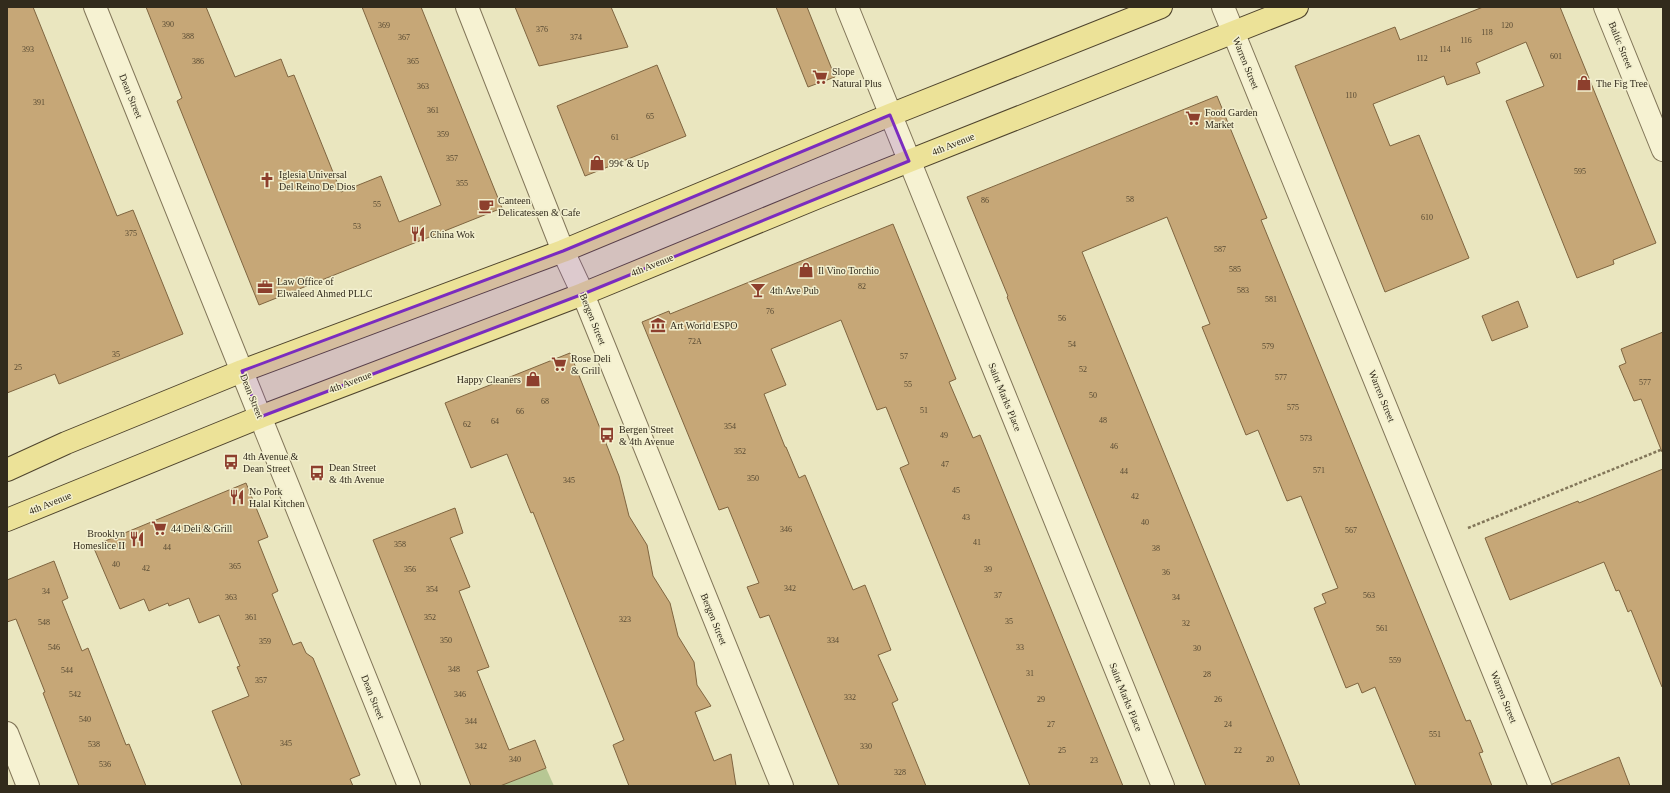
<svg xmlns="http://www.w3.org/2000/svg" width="1670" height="793" font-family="Georgia,serif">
<rect width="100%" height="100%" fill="#eae6bf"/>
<path fill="#b7c794" d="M546,768L554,786H500Z"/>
<g fill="#c6a777" stroke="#7f6540">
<path d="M7,7H33L117,216L133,210L183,334L59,384L55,374L7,393Z"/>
<path d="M146,7H206L235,77L281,59L288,77L294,75L341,192L381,176L399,222L441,205L362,7H421L502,208L259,305L177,101L182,98Z"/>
<path d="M515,7H611L628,47L539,66Z"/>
<path d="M776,7H807L835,77L808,87Z"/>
<path d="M1483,7H1560L1656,243L1613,260L1614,264L1577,278L1506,101L1544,86L1526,42L1476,63L1480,73L1447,85L1444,76L1373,104L1390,146L1419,135L1469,258L1385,292L1295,66L1395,27L1400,40Z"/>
<path d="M657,65L686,136L585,176L557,106Z"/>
<path d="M1217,96L1267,218L1261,220L1466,721L1470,720L1483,752L1479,753L1492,786H1416L1375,687L1362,693L1358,683L1346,688L1314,608L1326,603L1322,594L1338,588L1301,496L1287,501L1258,430L1246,435L1202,327L1210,324L1167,217L1082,252L1300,786H1206L1007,297L1008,296L967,197Z"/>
<path d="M893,224L956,379L949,382L973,438L980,435L1123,786H1030L900,468L909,464L886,407L877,410L841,320L771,349L786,385L764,394L785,447H786L799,478L805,475L853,590L865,585L891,650L878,655L898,700L892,703L926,786H839L769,615L760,618L747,587L759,583L728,507L719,510L642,322L669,311L670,314Z"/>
<path d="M1518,301L1528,327L1492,341L1482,316Z"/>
<path d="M1663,332V451L1662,452L1641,399L1634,401L1619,366L1626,363L1621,349Z"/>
<path d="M570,353L619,476L629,516L647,545L653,576L670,603L678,636L694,662L697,685L711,706L695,712L714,761L731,754L736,786H629L613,745L624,740L533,512L531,513L507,454L471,468L445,403Z"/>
<path d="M1663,469V686L1662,687L1631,610L1628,612L1619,590L1616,591L1604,562L1510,600L1485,538L1578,501L1579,503Z"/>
<path d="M246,483L268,537L258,541L278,591L272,594L293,645L301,642L306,653L313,658L320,675L360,775L350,779L353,786H242L212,711L249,696L237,667L240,666L219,615L199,623L189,598L169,606L168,603L149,611L144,599L120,609L93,546Z"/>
<path d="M455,508L463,533L450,538L470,587L459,591L489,667L477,671L509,750L535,740L546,768L500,786H471L373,540Z"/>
<path d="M54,561L68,598L62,601L82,651L88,648L126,745L129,744L146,786H79L43,693L45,692L16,619L7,622V580Z"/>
<path d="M1619,757L1630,786H1552V784Z"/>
</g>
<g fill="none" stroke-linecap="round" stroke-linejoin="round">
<g stroke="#827659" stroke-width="24">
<g id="minor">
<path d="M95,7L409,786"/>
<path d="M467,7L563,251L583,294L782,786"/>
<path d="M847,7L1163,786"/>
<path d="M1223,7L1540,786"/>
<path d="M1605,7L1663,150"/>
<path d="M7,733L28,786"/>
</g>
</g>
<g stroke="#4f442d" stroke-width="24">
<g id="primary">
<path d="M7,470L66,443L242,371L563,251L890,115L1161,7"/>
<path d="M7,520L260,417L583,294L821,196L1297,7"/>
</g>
</g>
<path stroke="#827659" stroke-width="2.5" stroke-dasharray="3 2" stroke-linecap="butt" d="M1468,528L1663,449"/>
<use href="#minor" stroke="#f6f2d2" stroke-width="22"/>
<use href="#primary" stroke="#ece298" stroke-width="22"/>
</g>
<path fill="#7b2cbf" fill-opacity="0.2" stroke="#7b2cbf" stroke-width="3" stroke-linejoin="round" d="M890,115L909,161L583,294L260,417L242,371L563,251Z"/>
<defs>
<g id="supermarket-bare" transform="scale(1.2)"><path d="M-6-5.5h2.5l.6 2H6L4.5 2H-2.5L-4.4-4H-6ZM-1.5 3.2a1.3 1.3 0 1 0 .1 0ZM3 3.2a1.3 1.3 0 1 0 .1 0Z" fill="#8d3f2d" stroke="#f2efce" stroke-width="2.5" paint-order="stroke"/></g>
<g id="shop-bare" transform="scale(1.2)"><path d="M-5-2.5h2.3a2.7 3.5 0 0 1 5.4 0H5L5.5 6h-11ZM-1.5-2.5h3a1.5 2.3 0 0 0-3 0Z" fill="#8d3f2d" stroke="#f2efce" stroke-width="2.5" paint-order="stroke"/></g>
<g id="church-bare" transform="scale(1.2)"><path d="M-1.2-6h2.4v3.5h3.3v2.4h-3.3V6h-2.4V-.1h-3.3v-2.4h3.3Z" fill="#8d3f2d" stroke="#f2efce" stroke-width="2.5" paint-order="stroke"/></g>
<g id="cafe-bare" transform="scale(1.2)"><path d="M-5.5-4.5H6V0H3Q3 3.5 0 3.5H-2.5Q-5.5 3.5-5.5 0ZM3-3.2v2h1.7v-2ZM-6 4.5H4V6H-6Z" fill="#8d3f2d" stroke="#f2efce" stroke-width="2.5" paint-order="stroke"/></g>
<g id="restaurant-bare" transform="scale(1.2)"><path d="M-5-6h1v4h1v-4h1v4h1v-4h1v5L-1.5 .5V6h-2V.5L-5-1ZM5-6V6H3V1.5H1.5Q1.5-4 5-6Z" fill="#8d3f2d" stroke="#f2efce" stroke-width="2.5" paint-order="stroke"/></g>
<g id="office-bare" transform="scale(1.2)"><path d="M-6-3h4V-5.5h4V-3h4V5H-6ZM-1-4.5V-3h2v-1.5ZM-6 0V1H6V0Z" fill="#8d3f2d" stroke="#f2efce" stroke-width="2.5" paint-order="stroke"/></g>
<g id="bar-bare" transform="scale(1.2)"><path d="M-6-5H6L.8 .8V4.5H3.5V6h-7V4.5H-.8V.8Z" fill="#8d3f2d" stroke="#f2efce" stroke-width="2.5" paint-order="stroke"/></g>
<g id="museum-bare" transform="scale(1.2)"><path d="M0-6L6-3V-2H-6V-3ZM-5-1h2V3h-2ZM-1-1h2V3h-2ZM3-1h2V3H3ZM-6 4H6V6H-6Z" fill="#8d3f2d" stroke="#f2efce" stroke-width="2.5" paint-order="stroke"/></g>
<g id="bus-bare" transform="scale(1.2)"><path d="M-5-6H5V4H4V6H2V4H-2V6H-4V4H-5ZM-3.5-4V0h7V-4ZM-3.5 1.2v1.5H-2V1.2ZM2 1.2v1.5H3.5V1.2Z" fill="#8d3f2d" stroke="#f2efce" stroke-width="2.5" paint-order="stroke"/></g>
</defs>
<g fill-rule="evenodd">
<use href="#supermarket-bare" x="820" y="77"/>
<use href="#shop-bare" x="1584" y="83"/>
<use href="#supermarket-bare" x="1193" y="118"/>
<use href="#shop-bare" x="597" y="163"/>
<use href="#church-bare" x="267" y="180"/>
<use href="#cafe-bare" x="486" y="206"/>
<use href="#restaurant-bare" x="418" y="234"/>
<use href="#shop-bare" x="806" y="270"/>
<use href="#office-bare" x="265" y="287"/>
<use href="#bar-bare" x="758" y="290"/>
<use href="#museum-bare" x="658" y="325"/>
<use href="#supermarket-bare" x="559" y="364"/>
<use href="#shop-bare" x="533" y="379"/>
<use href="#bus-bare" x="607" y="435"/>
<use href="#bus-bare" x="231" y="462"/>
<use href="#bus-bare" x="317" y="473"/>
<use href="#restaurant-bare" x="237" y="497"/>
<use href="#supermarket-bare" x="159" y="528"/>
<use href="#restaurant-bare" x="137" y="539"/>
</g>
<g text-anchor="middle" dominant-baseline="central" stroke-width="3" stroke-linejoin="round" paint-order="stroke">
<g font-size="8" fill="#574a33">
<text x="168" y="24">390</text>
<text x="384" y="25">369</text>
<text x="1507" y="25">120</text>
<text x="542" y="29">376</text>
<text x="1487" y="32">118</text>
<text x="188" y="36">388</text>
<text x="404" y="37">367</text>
<text x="576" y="37">374</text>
<text x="1466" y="40">116</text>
<text x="28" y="49">393</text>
<text x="1445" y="49">114</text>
<text x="1556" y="56">601</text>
<text x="1422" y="58">112</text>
<text x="198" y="61">386</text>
<text x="413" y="61">365</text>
<text x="423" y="86">363</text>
<text x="1351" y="95">110</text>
<text x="39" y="102">391</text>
<text x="433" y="110">361</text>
<text x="650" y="116">65</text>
<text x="443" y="134">359</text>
<text x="615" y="137">61</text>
<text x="452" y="158">357</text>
<text x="1580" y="171">595</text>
<text x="462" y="183">355</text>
<text x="1130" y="199">58</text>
<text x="985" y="200">86</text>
<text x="377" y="204">55</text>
<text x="1427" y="217">610</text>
<text x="357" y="226">53</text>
<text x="131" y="233">375</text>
<text x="1220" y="249">587</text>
<text x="1235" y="269">585</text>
<text x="862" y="286">82</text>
<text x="1243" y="290">583</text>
<text x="1271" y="299">581</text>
<text x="770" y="311">76</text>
<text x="1062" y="318">56</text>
<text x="695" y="341">72A</text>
<text x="1072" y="344">54</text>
<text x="1268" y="346">579</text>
<text x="116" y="354">35</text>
<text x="904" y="356">57</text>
<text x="18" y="367">25</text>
<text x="1083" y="369">52</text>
<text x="1281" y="377">577</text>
<text x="1645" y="382">577</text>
<text x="908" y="384">55</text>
<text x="1093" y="395">50</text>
<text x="545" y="401">68</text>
<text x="1293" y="407">575</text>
<text x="924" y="410">51</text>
<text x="520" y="411">66</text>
<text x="1103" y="420">48</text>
<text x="495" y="421">64</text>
<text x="467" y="424">62</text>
<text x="730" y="426">354</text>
<text x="944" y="435">49</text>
<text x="1306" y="438">573</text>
<text x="1114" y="446">46</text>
<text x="740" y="451">352</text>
<text x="945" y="464">47</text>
<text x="1319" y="470">571</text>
<text x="1124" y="471">44</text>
<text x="753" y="478">350</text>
<text x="569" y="480">345</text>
<text x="956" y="490">45</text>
<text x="1135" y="496">42</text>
<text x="966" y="517">43</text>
<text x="1145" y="522">40</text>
<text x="786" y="529">346</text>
<text x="1351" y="530">567</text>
<text x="977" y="542">41</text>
<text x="400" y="544">358</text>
<text x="167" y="547">44</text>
<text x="1156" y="548">38</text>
<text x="116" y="564">40</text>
<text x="235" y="566">365</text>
<text x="146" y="568">42</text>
<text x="410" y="569">356</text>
<text x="988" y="569">39</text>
<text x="1166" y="572">36</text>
<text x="790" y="588">342</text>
<text x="432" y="589">354</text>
<text x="46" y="591">34</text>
<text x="998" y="595">37</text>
<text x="1369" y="595">563</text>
<text x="231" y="597">363</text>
<text x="1176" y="597">34</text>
<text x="251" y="617">361</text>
<text x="430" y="617">352</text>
<text x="625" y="619">323</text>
<text x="1009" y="621">35</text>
<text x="44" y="622">548</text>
<text x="1186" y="623">32</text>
<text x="1382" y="628">561</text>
<text x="446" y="640">350</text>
<text x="833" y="640">334</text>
<text x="265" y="641">359</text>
<text x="54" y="647">546</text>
<text x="1020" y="647">33</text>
<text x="1197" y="648">30</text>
<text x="1395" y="660">559</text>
<text x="454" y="669">348</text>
<text x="67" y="670">544</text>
<text x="1030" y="673">31</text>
<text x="1207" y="674">28</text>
<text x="261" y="680">357</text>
<text x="75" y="694">542</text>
<text x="460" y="694">346</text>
<text x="850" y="697">332</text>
<text x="1041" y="699">29</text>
<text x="1218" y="699">26</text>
<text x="85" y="719">540</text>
<text x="471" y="721">344</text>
<text x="1051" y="724">27</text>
<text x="1228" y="724">24</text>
<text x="1435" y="734">551</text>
<text x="286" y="743">345</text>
<text x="94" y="744">538</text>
<text x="481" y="746">342</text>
<text x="866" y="746">330</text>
<text x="1062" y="750">25</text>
<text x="1238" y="750">22</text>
<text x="515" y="759">340</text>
<text x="1270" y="759">20</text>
<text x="1094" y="760">23</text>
<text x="105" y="764">536</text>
<text x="900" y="772">328</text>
</g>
<g font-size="10" fill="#322b1c" stroke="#f2efce">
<text transform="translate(1621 45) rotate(68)">Baltic Street</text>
<text transform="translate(1246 63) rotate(68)">Warren Street</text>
<text transform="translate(131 96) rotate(68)">Dean Street</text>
<text transform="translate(953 144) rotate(-22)">4th Avenue</text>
<text transform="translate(652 265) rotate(-22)">4th Avenue</text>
<text transform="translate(593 319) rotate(68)">Bergen Street</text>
<text transform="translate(350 382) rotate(-21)">4th Avenue</text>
<text transform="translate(252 396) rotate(68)">Dean Street</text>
<text transform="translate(1382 396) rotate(68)">Warren Street</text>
<text transform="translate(1005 397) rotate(68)">Saint Marks Place</text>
<text transform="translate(50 503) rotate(-22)">4th Avenue</text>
<text transform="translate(714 619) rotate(68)">Bergen Street</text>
<text transform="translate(373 697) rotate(68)">Dean Street</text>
<text transform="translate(1126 697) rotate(68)">Saint Marks Place</text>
<text transform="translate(1504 697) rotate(68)">Warren Street</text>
</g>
<g font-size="10" fill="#322b1c" stroke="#f2efce" text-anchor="start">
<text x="832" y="71">Slope<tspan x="832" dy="12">Natural Plus</tspan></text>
<text x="1596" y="83">The Fig Tree</text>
<text x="1205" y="112">Food Garden<tspan x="1205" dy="12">Market</tspan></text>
<text x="609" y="163">99¢ &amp; Up</text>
<text x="279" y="174">Iglesia Universal<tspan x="279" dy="12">Del Reino De Dios</tspan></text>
<text x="498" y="200">Canteen<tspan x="498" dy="12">Delicatessen &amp; Cafe</tspan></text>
<text x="430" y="234">China Wok</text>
<text x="818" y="270">Il Vino Torchio</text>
<text x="277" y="281">Law Office of<tspan x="277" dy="12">Elwaleed Ahmed PLLC</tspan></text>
<text x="770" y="290">4th Ave Pub</text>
<text x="670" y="325">Art World ESPO</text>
<text x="571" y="358">Rose Deli<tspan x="571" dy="12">&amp; Grill</tspan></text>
<text x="521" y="379" text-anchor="end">Happy Cleaners</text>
<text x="619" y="429">Bergen Street<tspan x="619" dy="12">&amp; 4th Avenue</tspan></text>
<text x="243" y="456">4th Avenue &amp;<tspan x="243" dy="12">Dean Street</tspan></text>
<text x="329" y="467">Dean Street<tspan x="329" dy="12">&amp; 4th Avenue</tspan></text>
<text x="249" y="491">No Pork<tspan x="249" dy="12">Halal Kitchen</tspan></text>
<text x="171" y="528">44 Deli &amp; Grill</text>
<text x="125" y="533" text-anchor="end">Brooklyn<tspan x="125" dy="12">Homeslice II</tspan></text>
</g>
</g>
<rect width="1670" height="793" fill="none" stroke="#322b1c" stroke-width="16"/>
</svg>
